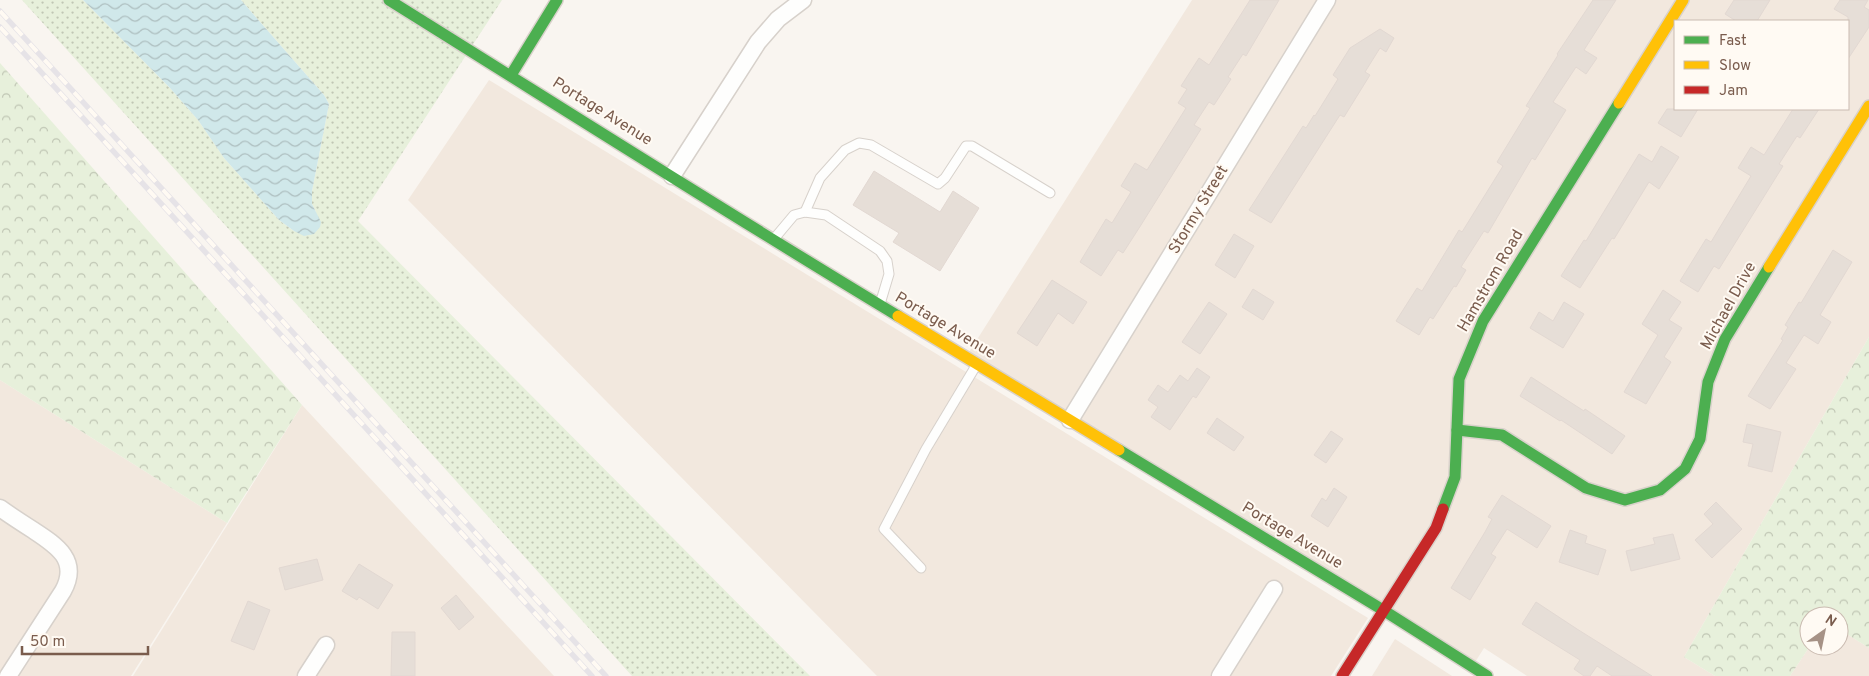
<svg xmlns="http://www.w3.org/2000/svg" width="1869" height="676" font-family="Overpass,sans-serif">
<defs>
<pattern id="grass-dots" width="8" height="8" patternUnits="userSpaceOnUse" patternTransform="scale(1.25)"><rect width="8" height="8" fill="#e7f0db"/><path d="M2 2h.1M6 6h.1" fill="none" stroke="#c0c6b4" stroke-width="1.8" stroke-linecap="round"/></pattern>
<pattern id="forest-crowns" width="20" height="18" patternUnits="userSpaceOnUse" patternTransform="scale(1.25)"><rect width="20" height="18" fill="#e7f0db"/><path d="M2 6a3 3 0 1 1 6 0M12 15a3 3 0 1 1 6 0" fill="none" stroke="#c0c6b4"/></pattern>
<pattern id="water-waves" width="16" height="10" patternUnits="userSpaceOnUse" patternTransform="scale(1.25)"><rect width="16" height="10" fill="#d0e8ea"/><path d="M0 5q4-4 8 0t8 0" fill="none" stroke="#aebfc0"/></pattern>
</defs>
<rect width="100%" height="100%" fill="#f9f5f0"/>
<g fill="#f2e8de" fill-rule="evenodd">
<path d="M1192,0H1869V337L1684,657L1715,676H1527L1484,648L1472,667L966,357ZM1675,21H1848V109H1675Z"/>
<path d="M489,80L1368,618L1331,676H877L408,200Z"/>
<path d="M0,380L227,523L131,676H0Z"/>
<path d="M302,405L554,676H133Z"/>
<path d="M1839,629L1869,648V676H1790L1810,646H1839Z"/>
<path d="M1395,639L1452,676H1372Z"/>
</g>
<path fill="url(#grass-dots)" d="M22,0H83L170,88L198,120L224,158L279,220L294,231L316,212L312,204V191L329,104L324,95L241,0H502L358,221L810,676H632Z"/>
<g fill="url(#forest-crowns)">
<path d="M0,63L302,405L227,523L0,380Z"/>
<path d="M1869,337V648L1839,629V616H1809L1810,646L1790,676H1715L1684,657Z"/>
</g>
<path fill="url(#water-waves)" d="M83,0H241L324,95L329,104L312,191V204L321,222L320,227L314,234L304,236L294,231L279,220L224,158L198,120L170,88Z"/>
<g fill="#e6ded7" stroke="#e2d8d2">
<path d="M1250,0H1279L1246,56L1243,54L1228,77L1231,79L1214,105L1209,102L1194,125L1201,129L1141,225L1123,253L1118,250L1101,276L1080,262L1106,219L1112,223L1131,192L1121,186L1135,163L1147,170L1186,108L1178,103L1187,89L1181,86L1199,58L1209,65Z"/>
<path d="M1593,0H1616L1584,50L1597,58L1586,74L1576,67L1553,102L1566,110L1535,160L1532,158L1488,233L1484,231L1461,267L1466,270L1456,287L1454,286L1433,319L1430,317L1419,335L1396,321L1417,288L1422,291L1459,230L1462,232L1503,166L1497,162L1530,108L1526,106L1558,55L1557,54Z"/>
<path d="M1734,0H1770L1757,21H1736L1725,14Z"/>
<path d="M1840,0H1868L1864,7L1869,10V27L1848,59V17L1834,9Z"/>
<path d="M1380,29L1394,38L1386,52L1380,48L1365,72L1370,75L1344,117L1340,115L1271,223L1249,210L1303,126L1306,128L1314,115L1315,116L1338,79L1333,75L1350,48Z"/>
<path d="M1667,109H1698L1681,137L1658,123Z"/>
<path d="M1793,109H1819L1800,138L1797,136L1779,164L1783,166L1719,269L1714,266L1698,292L1680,281L1706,239L1711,242L1751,176L1738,168L1751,147L1764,155Z"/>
<path d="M1661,146L1679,157L1659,189L1649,182L1614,239L1612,238L1580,288L1561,276L1584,240L1586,241L1639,154L1652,162Z"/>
<path d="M874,171L940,212L953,191L979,208L940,271L893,242L899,233L853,205Z"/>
<path d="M1234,234L1254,246L1235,278L1215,265Z"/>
<path d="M1833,250L1852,262L1820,315L1831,322L1818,344L1804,335L1786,363L1796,369L1770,409L1748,396L1783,340L1781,339L1788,327L1785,325L1799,302L1801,303Z"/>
<path d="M1052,280L1087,302L1073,324L1058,313L1037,346L1017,333Z"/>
<path d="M1253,289L1274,302L1263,320L1242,307Z"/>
<path d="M1663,290L1681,302L1669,320L1682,328L1664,357L1671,362L1646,404L1624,392L1658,335L1642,324Z"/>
<path d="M1209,302L1227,314L1200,354L1182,342Z"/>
<path d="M1564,302L1584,314L1563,348L1530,328L1539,312L1553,321Z"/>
<path d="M1197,368L1210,377L1196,398L1193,396L1170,430L1151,417L1158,407L1148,400L1158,385L1168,392L1180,375L1188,381Z"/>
<path d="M1531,377L1584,411L1585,409L1625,436L1612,454L1561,420L1560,421L1520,396Z"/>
<path d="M1217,418L1244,437L1234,451L1207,433Z"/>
<path d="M1747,424L1781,432L1772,472L1748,466L1753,444L1743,442Z"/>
<path d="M1331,431L1343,439L1326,463L1314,455Z"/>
<path d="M1334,488L1347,497L1328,527L1311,516L1322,498L1326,501Z"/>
<path d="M1502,495L1551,526L1537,548L1507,529L1491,554L1496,557L1470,600L1451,588L1485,532L1492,519L1488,517Z"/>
<path d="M1716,502L1742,529L1712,558L1695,540L1713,524L1704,514Z"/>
<path d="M1570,530L1587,536L1585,543L1606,550L1598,575L1559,562Z"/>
<path d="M1673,534L1680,559L1631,571L1626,551L1655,544L1653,538Z"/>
<path d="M317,559L323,580L285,590L279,568Z"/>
<path d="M359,564L393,585L378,609L359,597L357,600L342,591Z"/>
<path d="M456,595L474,617L459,630L441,608Z"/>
<path d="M248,601L270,610L254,650L231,641Z"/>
<path d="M1536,602L1577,629L1652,676H1612L1597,666L1590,676H1584L1574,669L1580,660L1522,624Z"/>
<path d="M392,632H415V676H391Z"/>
</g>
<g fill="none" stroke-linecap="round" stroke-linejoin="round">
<g stroke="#d7d1cb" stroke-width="11">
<g id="lane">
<path d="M805,212L820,178L845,150L859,143L871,145L938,184L945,178L966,146H972L1050,193"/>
<path d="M773,240L794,215L805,212L826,215L880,251L887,261L889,274L880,304"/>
<path d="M921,568L884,529L926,449L977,364"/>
</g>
</g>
<g stroke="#d7d1cb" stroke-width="19">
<g id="street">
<path d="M672,176L758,42L778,19L803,0"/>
<path d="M1070,420L1327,0"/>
<path d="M0,508C11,516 22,523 33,530C56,545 80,560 63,591L8,676"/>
<path d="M306,676L326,645"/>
<path d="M1220,676L1274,589"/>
</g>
</g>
<g stroke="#d9d2cb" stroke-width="14">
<g id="fast">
<path d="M389,0C559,106 727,213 898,316"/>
<path d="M511,75L557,0"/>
<path d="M1457,430L1502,435L1586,488L1625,500L1660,490L1685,469L1700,439L1708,382L1725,339L1769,267"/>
<path d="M1119,450L1383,610L1487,676"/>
<path d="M1443,509L1455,477L1459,379L1483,321L1619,103"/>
</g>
</g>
<g stroke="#d9d2cb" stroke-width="14">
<g id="slow">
<path d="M1619,103L1683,0"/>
<path d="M1769,267L1869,106"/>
<path d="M898,316L1119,450"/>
</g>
</g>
<g stroke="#d9d2cb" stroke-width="14">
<path id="jam" d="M1342,676L1436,528L1443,509"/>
</g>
<use href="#lane" stroke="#fefefd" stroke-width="9"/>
<use href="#street" stroke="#fefefd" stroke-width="16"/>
<use href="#fast" stroke="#4caf50" stroke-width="11"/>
<use href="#slow" stroke="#ffc107" stroke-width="11"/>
<use href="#jam" stroke="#c62828" stroke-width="11"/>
<g stroke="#e6e3e7" stroke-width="5.5">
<g id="rail">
<path d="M0,11L606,676"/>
<path d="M0,27L592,676"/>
</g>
</g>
<use href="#rail" stroke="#fffaf3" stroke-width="4" stroke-dasharray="11" stroke-linecap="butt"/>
</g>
<g text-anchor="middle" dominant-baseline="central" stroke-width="4" stroke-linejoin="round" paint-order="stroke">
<g font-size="16" fill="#7a5c4d" stroke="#fffaf3">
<text transform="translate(602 112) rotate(32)">Portage Avenue</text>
<text transform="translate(1199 210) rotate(-59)">Stormy Street</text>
<text transform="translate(1491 281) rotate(-60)">Hamstrom Road</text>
<text transform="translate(1729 306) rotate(-61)">Michael Drive</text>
<text transform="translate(945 326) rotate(31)">Portage Avenue</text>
<text transform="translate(1292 536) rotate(31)">Portage Avenue</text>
</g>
</g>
<rect x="1674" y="20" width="175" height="90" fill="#fffaf3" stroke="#cabbb1"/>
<rect x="1684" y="36" width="25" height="8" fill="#4caf50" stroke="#cabbb1"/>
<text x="1719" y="45" font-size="15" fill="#7a5c4d">Fast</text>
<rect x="1684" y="61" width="25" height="8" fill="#ffc107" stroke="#cabbb1"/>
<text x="1719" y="70" font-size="15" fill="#7a5c4d">Slow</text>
<rect x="1684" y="86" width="25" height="8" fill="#c62828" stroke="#cabbb1"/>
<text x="1719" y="95" font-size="15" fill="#7a5c4d">Jam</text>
<g transform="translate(1824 631) rotate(33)"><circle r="24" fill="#fffaf3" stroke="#cabbb1"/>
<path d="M0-4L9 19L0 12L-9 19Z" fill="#a69286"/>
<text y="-8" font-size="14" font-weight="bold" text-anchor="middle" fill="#7a5c4d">N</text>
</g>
<path d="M22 646v8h126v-8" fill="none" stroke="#7a5c4d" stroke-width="2.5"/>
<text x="30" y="646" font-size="15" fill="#7a5c4d" stroke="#fffaf3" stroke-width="4" paint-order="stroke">50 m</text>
</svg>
